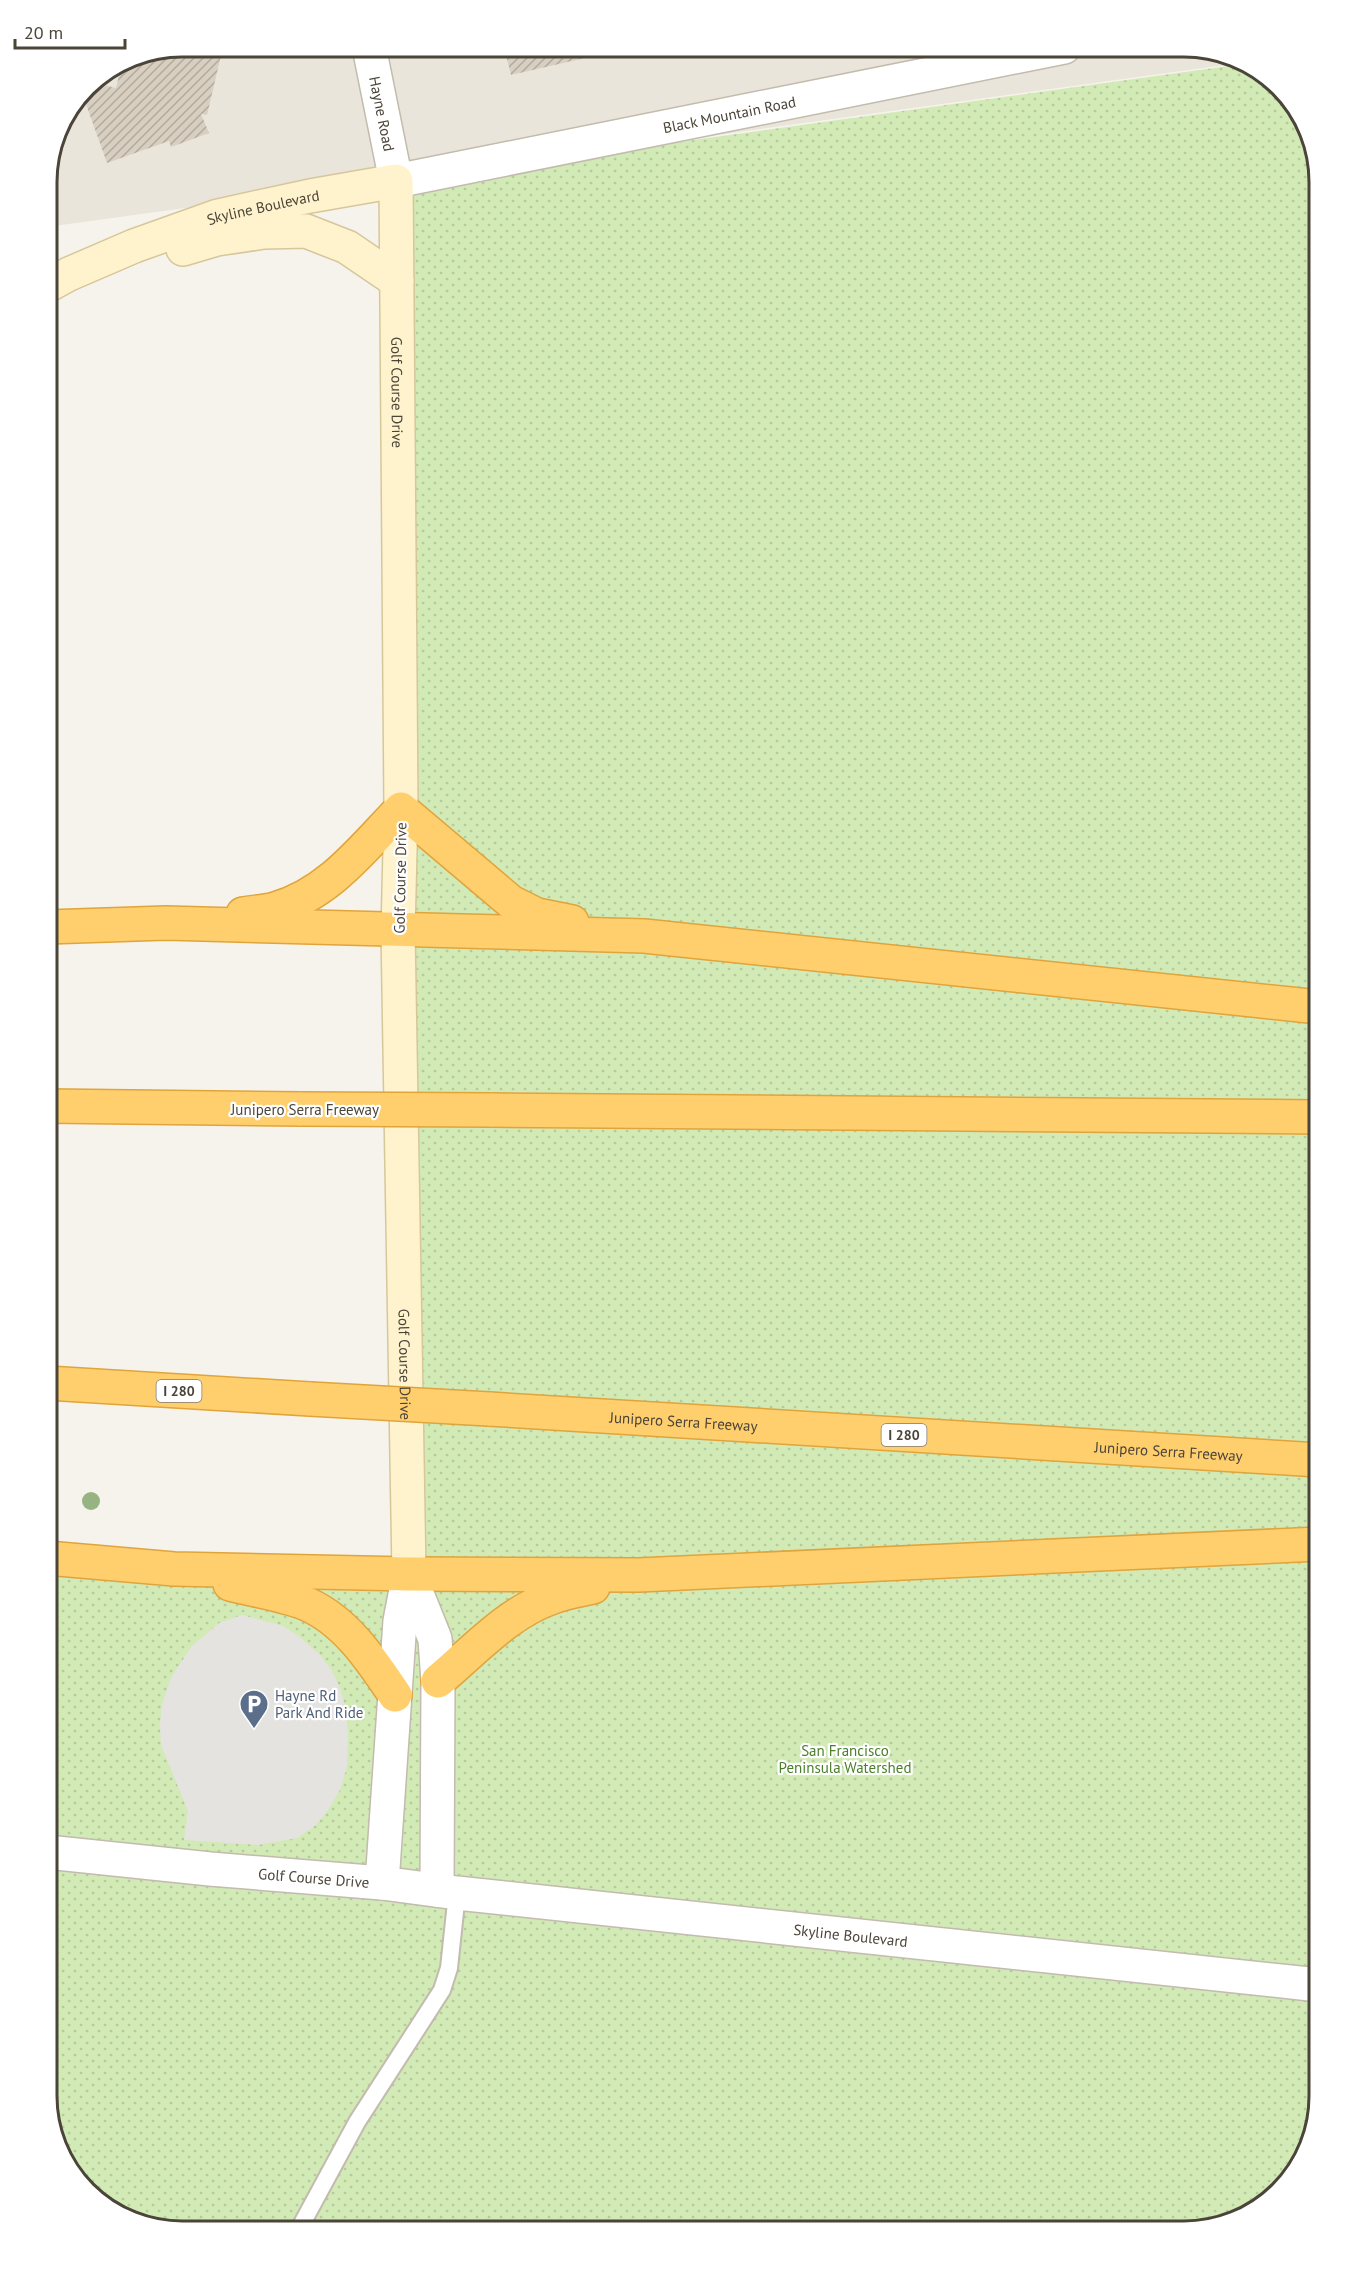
<svg xmlns="http://www.w3.org/2000/svg" width="1366" height="2278" font-family="'PT Sans',sans-serif">
<defs>
<pattern id="grass-dots" width="8" height="8" patternUnits="userSpaceOnUse" patternTransform="scale(1.5)"><rect width="8" height="8" fill="#d2eab5"/><path d="M2 2h.1M6 6h.1" fill="none" stroke="#b6ca9c" stroke-width="1.8" stroke-linecap="round"/></pattern>
<pattern id="building-hatch" width="6" height="6" patternUnits="userSpaceOnUse" patternTransform="scale(1.5)"><rect width="6" height="6" fill="#d8cfc1"/><path d="M-1 1l2-2M0 6l6-6M5 7l2-2" fill="none" stroke="#b1aa9e"/></pattern>
</defs>
<rect width="100%" height="100%" fill="#f6f3ec"/>
<path fill="#eae5da" d="M182,47H1193L1240,63L47,227V174L57,130L86,86L131,57Z"/>
<path fill="url(#grass-dots)" d="M1243,64L1259,70L1306,122L1319,182V2096L1297,2171L1244,2218L1184,2231H174L107,2208L60,2156L47,2096V1559L409,1574L396,181Z"/>
<path fill="#e5e3e0" d="M242,1615L283,1626L300,1637L319,1654L331,1669L340,1688L345,1707L348,1733L347,1767L340,1790L328,1810L316,1825L297,1838L258,1845L184,1840L188,1811L161,1745L160,1725L162,1704L171,1678L191,1647L219,1623Z"/>
<g fill="url(#building-hatch)">
<path d="M182,47H223L207,115L201,114L209,133L171,147L169,141L107,163L82,93L92,82L116,88L122,63L131,57Z"/>
<path d="M457,47H493V48L459,55Z"/>
<path d="M504,47H624V49L511,75Z"/>
</g>
<g fill="none" stroke-linecap="round" stroke-linejoin="round">
<g stroke="#c2bbae" stroke-width="20">
<path id="service" d="M298,2231L357,2122L442,1990L449,1968L457,1893"/>
</g>
<g stroke="#c2bbae" stroke-width="36">
<g id="minor">
<path id="s1" d="M396,181L1064,47"/>
<path id="s2" d="M47,1852L210,1869L382,1883"/>
</g>
</g>
<g stroke="#c2bbae" stroke-width="36">
<g id="tertiary">
<path id="s3" d="M369,47L396,181"/>
<path id="s4" d="M409,1574L400,1621L382,1883L457,1893L1319,1985"/>
<path d="M409,1574L435,1639L438,1681L437,1890"/>
</g>
</g>
<g stroke="#d6c79b" stroke-width="36">
<g id="secondary">
<path d="M183,249L217,239L264,232L306,231L347,247L397,281"/>
<path id="s5" d="M47,286L69,274L134,246L218,216L310,196L396,181L401,809L398,931L409,1574"/>
</g>
</g>
<g stroke="#e0a43c" stroke-width="36">
<g id="motorway">
<path d="M243,914C254,912 265,912 275,909C329,894 364,847 401,809L511,902L537,915L572,922"/>
<path d="M47,927L166,923L644,936L1319,1007"/>
<path d="M47,1106L302,1109"/>
<path d="M490,1110L1319,1117"/>
<path d="M47,1383L310,1399"/>
<path id="s6" d="M489,1409L1319,1460"/>
<path d="M47,1558L174,1569L409,1574L639,1575L1319,1544"/>
<path d="M230,1584C254,1590 279,1594 302,1602C344,1618 371,1659 395,1695"/>
<path d="M438,1681C473,1652 508,1612 553,1597C566,1592 580,1590 593,1587"/>
</g>
</g>
<use href="#service" stroke="#fff" stroke-width="16"/>
<use href="#minor" stroke="#fff" stroke-width="33"/>
<use href="#tertiary" stroke="#fff" stroke-width="33"/>
<use href="#secondary" stroke="#fff3cd" stroke-width="33"/>
<use href="#motorway" stroke="#ffcf6e" stroke-width="33"/>
<g stroke="#e0a43c" stroke-width="36" stroke-linecap="butt">
<g id="motorway-bridge">
<path d="M302,1109L490,1110"/>
<path d="M310,1399L489,1409"/>
</g>
</g>
<use href="#motorway-bridge" stroke="#ffcf6e" stroke-width="33"/>
</g>
<circle fill="#97b381" cx="91" cy="1501" r="9"/>
<defs>
<g id="parking-pin" transform="scale(1.5)"><path d="M0 17L-7.5 6A9.5 9.5 0 1 1 7.5 6Z" fill="#5c6f8a" stroke="#fff"/><path d="M-3.5-5.5H1a3.5 3.5 0 0 1 0 7H-1V5.5H-3.5ZM-1-3.4V-.6H.8a1.4 1.4 0 0 0 0-2.8Z" fill="#fff"/></g>
</defs>
<g fill-rule="evenodd">
<use href="#parking-pin" x="254" y="1704"/>
</g>
<g text-anchor="middle" dominant-baseline="central" stroke-width="4.5" stroke-linejoin="round" paint-order="stroke">
<g fill="#fff" stroke="#817c74" stroke-width="1.5">
<rect x="156.5" y="1380" width="45" height="22" rx="4.5"/>
<rect x="881.5" y="1424" width="45" height="22" rx="4.5"/>
</g>
<g font-size="14" font-weight="bold" fill="#4b4439">
<text x="179" y="1391">I 280</text>
<text x="904" y="1435">I 280</text>
</g>
<g font-size="15" fill="#4b4439" stroke="#fff">
<text stroke="none"><textPath href="#s3" startOffset="68">Hayne Road</textPath></text>
<text stroke="none"><textPath href="#s1" startOffset="340">Black Mountain Road</textPath></text>
<text stroke="none"><textPath href="#s5" startOffset="231">Skyline Boulevard</textPath></text>
<text stroke="none"><textPath href="#s5" startOffset="578">Golf Course Drive</textPath></text>
<text transform="translate(400 878) rotate(-89)">Golf Course Drive</text>
<text x="305" y="1109">Junipero Serra Freeway</text>
<text stroke="none"><textPath href="#s5" startOffset="1550">Golf Course Drive</textPath></text>
<text stroke="none"><textPath href="#s6" startOffset="195">Junipero Serra Freeway</textPath></text>
<text stroke="none"><textPath href="#s6" startOffset="681">Junipero Serra Freeway</textPath></text>
<text stroke="none"><textPath href="#s2" startOffset="268">Golf Course Drive</textPath></text>
<text stroke="none"><textPath href="#s4" startOffset="782">Skyline Boulevard</textPath></text>
</g>
<g font-size="15" fill="#4e5e75" stroke="#fff" text-anchor="start">
<text x="275" y="1695">Hayne Rd<tspan x="275" dy="17">Park And Ride</tspan></text>
</g>
<g font-size="15" fill="#4a7f2a" stroke="#fff">
<text x="845" y="1750">San Francisco<tspan x="845" dy="17">Peninsula Watershed</tspan></text>
</g>
</g>
<path d="M0 0H1366V2278H0ZM182 57H1184A125 125 0 0 1 1309 182V2096A125 125 0 0 1 1184 2221H182A125 125 0 0 1 57 2096V182A125 125 0 0 1 182 57Z" fill="#fff" fill-rule="evenodd"/>
<path fill="none" stroke="#4b4439" stroke-width="3" d="M182 57H1184A125 125 0 0 1 1309 182V2096A125 125 0 0 1 1184 2221H182A125 125 0 0 1 57 2096V182A125 125 0 0 1 182 57Z"/>
<path d="M15 39v9h110v-9" fill="none" stroke="#4b4439" stroke-width="3"/>
<text x="24" y="39" font-size="18" fill="#4b4439" stroke="#ffffff" stroke-width="4.5" paint-order="stroke">20 m</text>
</svg>
